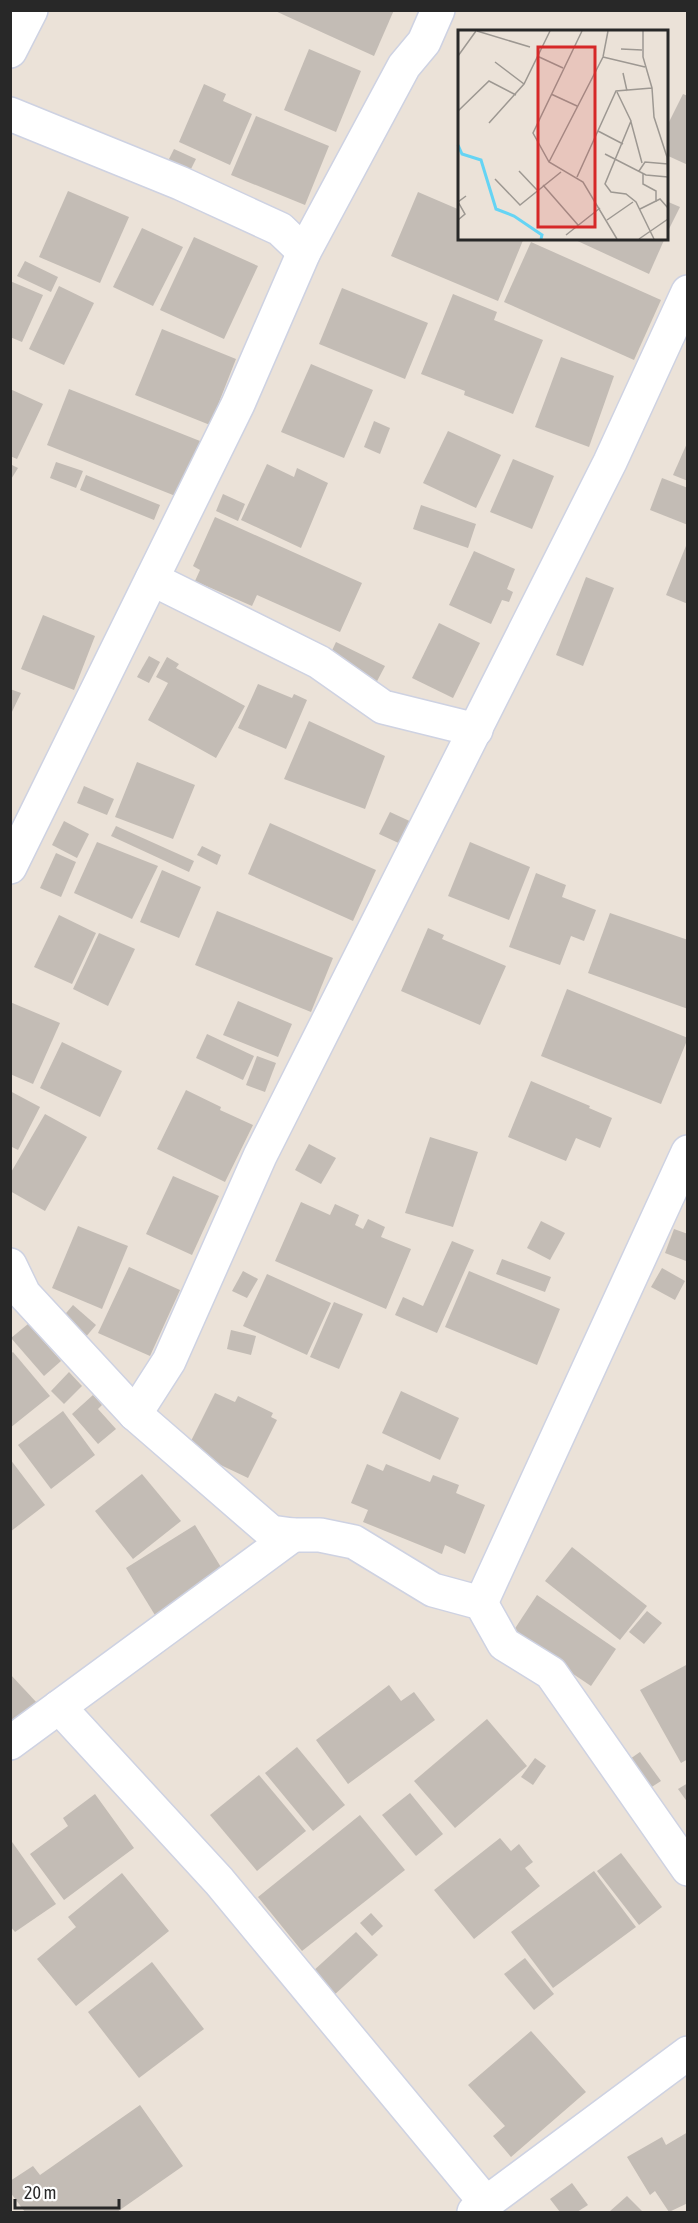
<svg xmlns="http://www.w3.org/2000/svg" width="698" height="2223" font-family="'Asap Condensed',sans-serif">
<rect width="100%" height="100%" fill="#ebe2d8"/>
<g fill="#c3bcb5">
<path d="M273,10H394L374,56Z"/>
<path d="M309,49L361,71L336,132L284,110Z"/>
<path d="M204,84L226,94L223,101L252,114L230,165L179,142Z"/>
<path d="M683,94L688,96V165L666,155V128Z"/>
<path d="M256,116L329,146L305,205L231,175Z"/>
<path d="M174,149L196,159L187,177L165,167Z"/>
<path d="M68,191L129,217L100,283L39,257Z"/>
<path d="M418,192L460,210V238H524L498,301L391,256Z"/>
<path d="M666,201L680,207L666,235Z"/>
<path d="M142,228L183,247L153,306L113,287Z"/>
<path d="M194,237L258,266L224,339L160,310Z"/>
<path d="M571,238H665L649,274Z"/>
<path d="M531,242L661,300L634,360L504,302Z"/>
<path d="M25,261L58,277L51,292L17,276Z"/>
<path d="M10,281L43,295L22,342L10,337Z"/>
<path d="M59,286L94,303L64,365L29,349Z"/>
<path d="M342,288L428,323L405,379L319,344Z"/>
<path d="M453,294L497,312L494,320L543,340L513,414L464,395L465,391L421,374Z"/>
<path d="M162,329L236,359L210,425L135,395Z"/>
<path d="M561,357L614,376L589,447L535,427Z"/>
<path d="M311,364L373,390L344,458L281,432Z"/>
<path d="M10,389L43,404L17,459L10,456Z"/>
<path d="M69,389L200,441L178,497L47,445Z"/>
<path d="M374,421L390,428L380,454L364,447Z"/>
<path d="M448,431L501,455L476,508L423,483Z"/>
<path d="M688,441V481L673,475Z"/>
<path d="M513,459L554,476L532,529L490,512Z"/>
<path d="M56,462L83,471L76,488L50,478Z"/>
<path d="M10,464L18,468L10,481Z"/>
<path d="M267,464L294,477L297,468L328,483L301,548L241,520Z"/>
<path d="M86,475L160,505L154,520L80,490Z"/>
<path d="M662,478L688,488V525L650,510Z"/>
<path d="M223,494L245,504L238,521L216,511Z"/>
<path d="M421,505L476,524L468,548L413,529Z"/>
<path d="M215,517L362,583L340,632L257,595L252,606L195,581L200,570L193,566Z"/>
<path d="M688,541V604L666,595Z"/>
<path d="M474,551L515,569L507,589L513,592L509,602L502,600L491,624L449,605Z"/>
<path d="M586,577L614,588L583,666L556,655Z"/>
<path d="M43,615L95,636L74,690L21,669Z"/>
<path d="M439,623L480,643L453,698L412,678Z"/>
<path d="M336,642L385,666L375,685L327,661Z"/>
<path d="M149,656L160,662L149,683L137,677Z"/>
<path d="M167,657L179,664L176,668L245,706L216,758L148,720L168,683L156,677Z"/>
<path d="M258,684L292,698L294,694L307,700L286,749L238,728Z"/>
<path d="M10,689L21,693L10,716Z"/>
<path d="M309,721L385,756L365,809L284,779Z"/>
<path d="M137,762L195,785L173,839L115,817Z"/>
<path d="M84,786L114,799L107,815L77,803Z"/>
<path d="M390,812L416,824L405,846L379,834Z"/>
<path d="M64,821L89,834L77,858L52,845Z"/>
<path d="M270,823L376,870L353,921L248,874Z"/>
<path d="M116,826L194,861L189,872L111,836Z"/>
<path d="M97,842L158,866L132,919L74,893Z"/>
<path d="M470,842L530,867L509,920L448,896Z"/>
<path d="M202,846L221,855L217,865L197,855Z"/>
<path d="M56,853L76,862L61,897L40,888Z"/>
<path d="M162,870L201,887L179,938L140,922Z"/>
<path d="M536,873L566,885L562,897L596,910L584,941L571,936L560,965L509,947Z"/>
<path d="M217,911L333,958L311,1012L195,965Z"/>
<path d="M610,913L688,940V1009L588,973Z"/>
<path d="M59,915L96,933L72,984L34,967Z"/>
<path d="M428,928L444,935L442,939L506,966L480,1025L401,991Z"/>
<path d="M99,933L135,949L108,1006L73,989Z"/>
<path d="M567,989L688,1038L661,1104L541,1056Z"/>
<path d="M238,1001L292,1024L278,1057L223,1035Z"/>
<path d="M10,1002L60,1023L33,1084L10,1074Z"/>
<path d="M207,1034L254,1056L243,1080L196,1058Z"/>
<path d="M62,1042L122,1071L100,1117L40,1088Z"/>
<path d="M257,1056L276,1063L265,1092L246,1085Z"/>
<path d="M531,1081L590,1106L589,1108L612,1118L600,1148L576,1138L566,1161L508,1137Z"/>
<path d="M186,1090L221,1107L220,1110L253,1125L225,1182L157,1149Z"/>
<path d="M10,1091L40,1107L18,1150L10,1146Z"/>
<path d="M45,1114L87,1137L45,1211L10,1191V1174Z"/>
<path d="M430,1137L478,1152L453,1227L405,1213Z"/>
<path d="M309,1144L336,1158L321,1184L295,1170Z"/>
<path d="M173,1176L219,1196L192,1255L146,1234Z"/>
<path d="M301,1202L330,1215L335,1204L359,1215L355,1225L363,1229L368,1219L385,1227L381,1237L411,1249L386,1309L275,1261Z"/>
<path d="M541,1221L565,1233L550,1260L527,1248Z"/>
<path d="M78,1226L128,1246L102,1309L52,1288Z"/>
<path d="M674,1229L688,1234L686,1261L665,1253Z"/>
<path d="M452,1241L474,1250L437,1333L395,1315L403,1297L423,1306Z"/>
<path d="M502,1259L551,1277L545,1292L496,1274Z"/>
<path d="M129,1267L180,1290L150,1356L98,1333Z"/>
<path d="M662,1268L685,1281L675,1300L651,1287Z"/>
<path d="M243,1271L258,1279L247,1298L232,1291Z"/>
<path d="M469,1271L560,1309L537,1365L445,1327Z"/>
<path d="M267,1274L331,1303L307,1355L243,1326Z"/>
<path d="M334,1302L363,1314L339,1369L310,1357Z"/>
<path d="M73,1305L96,1325L84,1339L61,1319Z"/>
<path d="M28,1324L61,1361L44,1376L11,1338Z"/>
<path d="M231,1330L256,1336L251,1355L227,1349Z"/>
<path d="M13,1352L50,1396L10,1428V1354Z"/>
<path d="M69,1372L82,1386L64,1404L51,1391Z"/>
<path d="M401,1391L459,1418L440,1460L382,1433Z"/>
<path d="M215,1393L235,1402L238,1396L273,1413L271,1417L277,1420L248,1478L187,1449Z"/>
<path d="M93,1395L102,1405L98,1409L116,1429L98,1444L72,1414Z"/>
<path d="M63,1411L95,1455L51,1489L18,1445Z"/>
<path d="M10,1459L45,1505L10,1532Z"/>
<path d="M367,1464L383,1471L386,1464L430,1482L433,1475L459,1485L456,1493L485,1505L465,1554L445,1545L442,1554L363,1522L368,1510L351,1503Z"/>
<path d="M142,1474L181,1521L133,1559L95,1511Z"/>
<path d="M195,1525L227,1577L158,1620L126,1568Z"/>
<path d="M572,1547L647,1606L620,1640L545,1581Z"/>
<path d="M537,1595L616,1649L591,1686L512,1633Z"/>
<path d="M647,1611L662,1623L644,1644L629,1632Z"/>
<path d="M688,1664V1759L681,1763L640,1690Z"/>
<path d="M10,1674L38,1704L10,1730Z"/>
<path d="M389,1685L401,1701L414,1692L435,1720L348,1784L316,1740Z"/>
<path d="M487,1719L527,1766L455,1828L414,1781Z"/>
<path d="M297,1747L345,1805L313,1831L265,1773Z"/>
<path d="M640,1752L661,1781L647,1790L627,1761Z"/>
<path d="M535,1758L546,1766L533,1785L521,1777Z"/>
<path d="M259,1775L306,1831L257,1871L210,1815Z"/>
<path d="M688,1783V1803L678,1789Z"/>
<path d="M410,1793L443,1834L416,1856L382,1815Z"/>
<path d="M95,1794L134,1848L64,1900L30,1854L68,1826L63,1818Z"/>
<path d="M360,1815L405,1870L302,1951L258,1897Z"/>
<path d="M500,1838L511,1851L519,1844L533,1862L525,1868L540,1886L474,1939L434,1890Z"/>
<path d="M10,1839L56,1904L15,1932L10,1926Z"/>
<path d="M621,1853L662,1907L639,1925L597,1871Z"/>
<path d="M594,1871L636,1927L553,1988L511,1932Z"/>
<path d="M122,1873L169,1931L76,2006L37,1959L76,1927L68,1917Z"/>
<path d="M371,1913L383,1926L372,1936L360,1923Z"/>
<path d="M356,1932L378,1955L333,1996L312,1972Z"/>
<path d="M525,1958L554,1994L534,2010L504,1974Z"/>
<path d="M152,1962L204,2029L139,2078L88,2012Z"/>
<path d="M531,2031L586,2092L511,2157L493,2136L505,2126L468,2085Z"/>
<path d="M140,2105L183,2166L117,2212H25L10,2192V2181L33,2166L40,2175Z"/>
<path d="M688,2132V2203L669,2212L655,2191L650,2195L627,2157L662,2137L666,2145Z"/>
<path d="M572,2183L588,2205L577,2212H560L550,2199Z"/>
<path d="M627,2196L643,2212H609Z"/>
</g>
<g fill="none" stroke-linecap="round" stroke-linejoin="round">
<g stroke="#ced2e2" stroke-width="36">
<g id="minor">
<path d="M10,51L31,10"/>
<path d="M10,114L180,183L280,229L304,252"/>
<path d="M152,579L319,662L383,707L476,730"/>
<path d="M10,867L238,404L304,252L404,66L424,42L438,10"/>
<path d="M10,1265L24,1294L135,1414L271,1532L293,1535H320L354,1542L433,1590L481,1603L504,1644L551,1673L688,1869"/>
<path d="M135,1414L169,1361L260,1156L610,462L688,292"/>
<path d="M481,1603L688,1152"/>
<path d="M59,1707L219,1881L486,2203"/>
<path d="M10,1743L293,1535"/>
<path d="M474,2212L688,2053"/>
</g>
</g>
<use href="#minor" stroke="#fff" stroke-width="33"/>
</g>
<g transform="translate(458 30)">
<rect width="210" height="210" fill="#ebe2d8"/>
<path fill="none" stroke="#65d4f4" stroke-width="3" d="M0,115L4,124L23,130L38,179L56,186L84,205L83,209"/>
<path fill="none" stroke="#9d9892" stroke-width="1.5" d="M19,1L72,17M124,1L75,103L91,132L125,152L159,209M185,1V27L194,58L196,87L209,127L210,149M163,19L184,20M0,26L18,1M79,26L105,38M145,27L187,37M37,32L66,54M165,43L169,61M159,62L173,91L147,154L153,162L168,164L178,172L196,209M93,64L119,76M0,81L31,51L58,65M173,92L184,133M31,93L66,54L92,1M140,101L165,114M147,124L188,145L210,147M91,132L145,27L150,1M61,141L79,160M181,141L187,132L210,134M185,143V154L198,161V172M119,147L158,61L194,58M37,149L62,175L103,142M85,155L120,195M182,179L202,169L210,178M0,190L7,184L0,172L8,166M149,190L175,172M108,205L142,178M181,209L210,189"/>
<path fill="#d62828" fill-opacity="0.15" stroke="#d62828" stroke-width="3" d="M80,17H137V197H80Z"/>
<rect width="210" height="210" fill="none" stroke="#282828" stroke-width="3"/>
</g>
<rect width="698" height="2223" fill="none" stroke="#282828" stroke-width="24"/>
<path d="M15 2199v9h104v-9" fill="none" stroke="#282828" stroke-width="3"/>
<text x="24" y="2199" font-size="18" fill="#282828" stroke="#ffffff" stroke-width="4.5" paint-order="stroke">20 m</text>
</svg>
